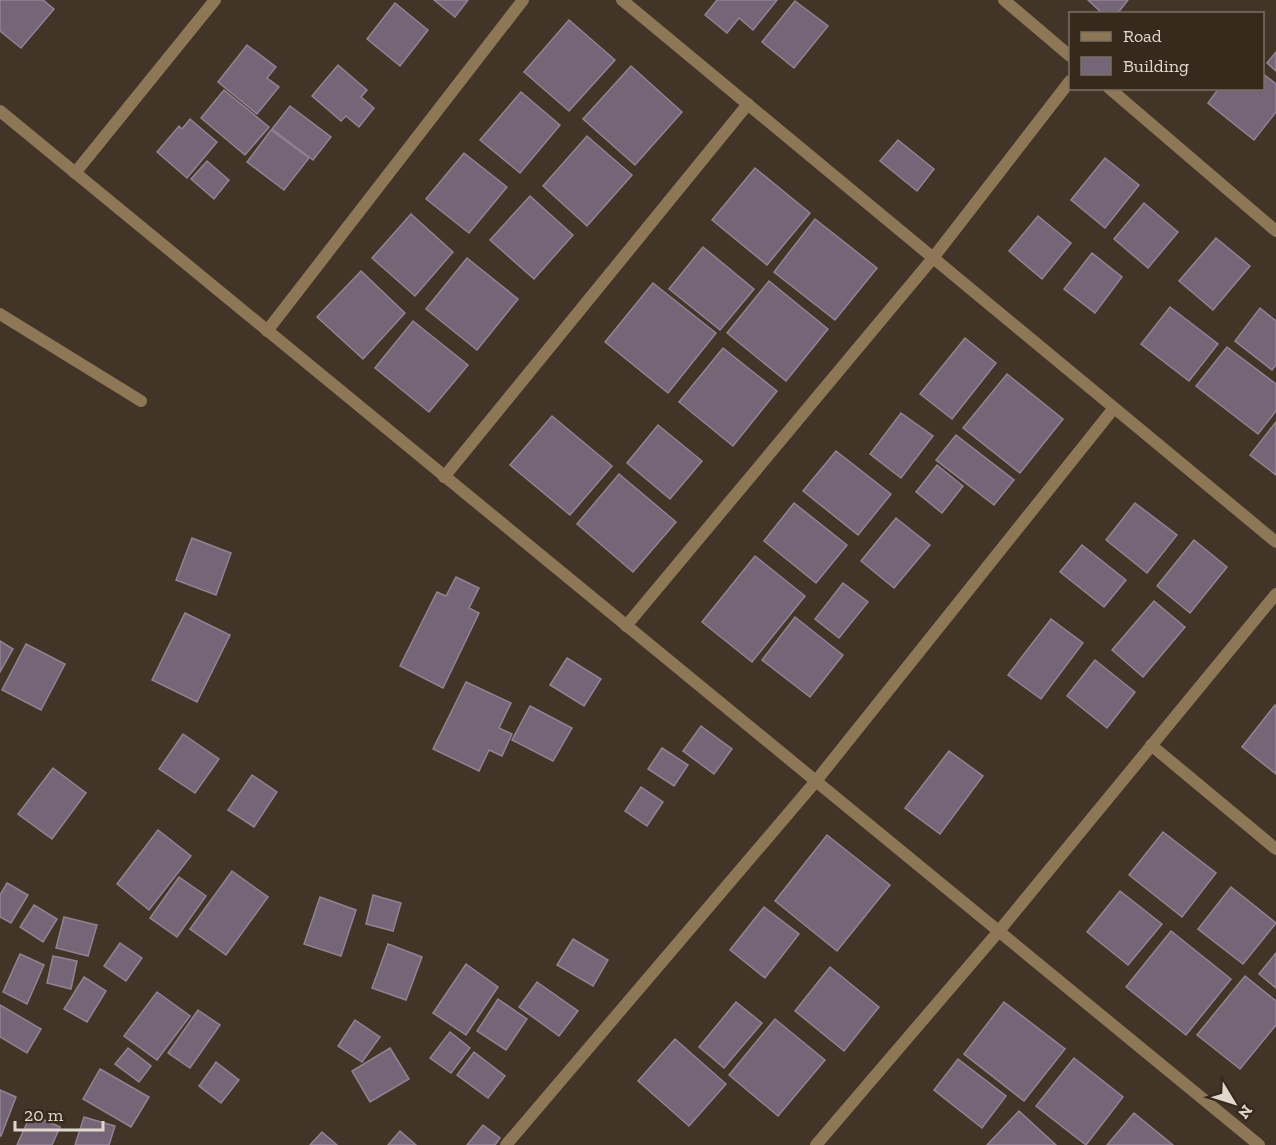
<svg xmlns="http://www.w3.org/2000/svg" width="1276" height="1145" font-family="'Zilla Slab',serif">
<rect width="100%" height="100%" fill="#423426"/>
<g fill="#746677" stroke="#918394" stroke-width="1.5">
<path d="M0,0H43L54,9L21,48L0,31Z"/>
<path d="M434,0H468L455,17Z"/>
<path d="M717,0H777L753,30L739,18L727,33L705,15Z"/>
<path d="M1088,0H1128L1117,14H1103Z"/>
<path d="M795,1L828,26L794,68L762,42Z"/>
<path d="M395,3L428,30L400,66L367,39Z"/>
<path d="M569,20L615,60L569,111L524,72Z"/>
<path d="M247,45L276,67L267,78L279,87L257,114L218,82Z"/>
<path d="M1276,52V71L1267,63Z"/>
<path d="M338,65L367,90L361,97L374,108L359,127L346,116L341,121L312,96Z"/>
<path d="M631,66L682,112L635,165L583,119Z"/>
<path d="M1262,73L1276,84V112L1254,140L1208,103L1219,88H1262Z"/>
<path d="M224,90L269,127L245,155L201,118Z"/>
<path d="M521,92L560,125L520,173L480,140Z"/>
<path d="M290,106L331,137L313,160L272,129Z"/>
<path d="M190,119L217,142L187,178L157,152L179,126L182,129Z"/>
<path d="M271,130L309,158L284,190L247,162Z"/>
<path d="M587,136L632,175L587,226L543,186Z"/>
<path d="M898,140L934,169L917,191L880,161Z"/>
<path d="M464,153L507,187L469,233L426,199Z"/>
<path d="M1105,158L1139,185L1105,228L1071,200Z"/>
<path d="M207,161L229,180L214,199L191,179Z"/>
<path d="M755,168L810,213L767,265L712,220Z"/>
<path d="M530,196L573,235L534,279L490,240Z"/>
<path d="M1144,203L1178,232L1148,268L1114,239Z"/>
<path d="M411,214L453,252L415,296L372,258Z"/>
<path d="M1038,216L1071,243L1042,279L1009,251Z"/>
<path d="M815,219L877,268L835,320L774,272Z"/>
<path d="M1216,238L1250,266L1213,310L1179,281Z"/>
<path d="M703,247L754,289L720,330L669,289Z"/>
<path d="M1092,253L1122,277L1095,313L1064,289Z"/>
<path d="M467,258L518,299L477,350L426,309Z"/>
<path d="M361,271L405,313L363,359L317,317Z"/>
<path d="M769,281L828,329L786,381L727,333Z"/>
<path d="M653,283L716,333L668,393L605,342Z"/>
<path d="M1170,307L1218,344L1189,381L1141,344Z"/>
<path d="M1260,308L1276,321V365L1272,370L1235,341Z"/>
<path d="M413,321L468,365L429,412L375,368Z"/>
<path d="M965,338L996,363L952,419L920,394Z"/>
<path d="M1227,347L1276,384V411L1258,434L1196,386Z"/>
<path d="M723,348L777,391L733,446L679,402Z"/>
<path d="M1007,374L1063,419L1020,473L963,428Z"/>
<path d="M901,413L933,436L901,478L870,454Z"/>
<path d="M552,416L612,466L570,515L510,465Z"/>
<path d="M1276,422V475L1250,455Z"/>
<path d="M658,425L702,461L670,499L627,463Z"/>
<path d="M956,435L1014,480L994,505L936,460Z"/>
<path d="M836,451L891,494L858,535L803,491Z"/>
<path d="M937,465L963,486L942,513L916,492Z"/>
<path d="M619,474L676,522L633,572L577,524Z"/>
<path d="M794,503L847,545L816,583L764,541Z"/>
<path d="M1135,503L1177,535L1147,573L1106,540Z"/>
<path d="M896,518L930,545L894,588L861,561Z"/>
<path d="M192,538L231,553L216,595L176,580Z"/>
<path d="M1194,540L1227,567L1190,613L1157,586Z"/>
<path d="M1082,545L1126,580L1104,607L1060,572Z"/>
<path d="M755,556L805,596L752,662L702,622Z"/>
<path d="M456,577L479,588L469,608L479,613L443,688L400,666L437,592L446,596Z"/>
<path d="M843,583L868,602L839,638L815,619Z"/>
<path d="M1154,601L1185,627L1143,677L1112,650Z"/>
<path d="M185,613L230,635L197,702L152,680Z"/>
<path d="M795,617L843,655L810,697L762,660Z"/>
<path d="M1051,619L1083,643L1041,699L1008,675Z"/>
<path d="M0,641L13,649L0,672Z"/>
<path d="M26,644L65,664L41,710L2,690Z"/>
<path d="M567,658L601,679L584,706L550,685Z"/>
<path d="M1095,660L1135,692L1107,728L1067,696Z"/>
<path d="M466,682L511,703L499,728L512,734L502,756L489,750L479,771L433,749Z"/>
<path d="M1275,705L1276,706V774L1242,747Z"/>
<path d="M530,706L572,728L553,761L512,740Z"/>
<path d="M701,726L732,749L714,774L683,751Z"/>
<path d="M183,734L219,759L195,793L159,769Z"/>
<path d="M662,748L688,765L674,786L648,769Z"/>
<path d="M949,751L983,776L940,834L905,808Z"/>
<path d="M53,768L86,793L52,839L18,814Z"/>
<path d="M252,775L277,792L254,827L228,810Z"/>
<path d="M641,787L663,802L647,826L625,811Z"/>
<path d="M158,830L191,856L149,910L117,884Z"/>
<path d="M1163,832L1216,873L1182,917L1129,875Z"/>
<path d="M827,835L890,885L837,951L775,901Z"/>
<path d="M232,871L268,897L226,955L190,929Z"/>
<path d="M179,877L206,896L177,937L150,918Z"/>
<path d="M7,883L28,895L11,923L0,917V895Z"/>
<path d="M1231,887L1276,923L1243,964L1198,929Z"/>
<path d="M1120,891L1162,924L1128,965L1087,932Z"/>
<path d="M373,895L401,903L393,931L366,924Z"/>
<path d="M320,897L356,910L341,956L304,944Z"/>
<path d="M34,905L57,919L43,942L20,927Z"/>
<path d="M764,907L799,934L765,978L730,950Z"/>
<path d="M64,917L97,925L88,956L56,948Z"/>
<path d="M1171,931L1231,979L1186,1035L1126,987Z"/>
<path d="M573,939L608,960L593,986L557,965Z"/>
<path d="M120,943L142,958L126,981L104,966Z"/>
<path d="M388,944L422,957L406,1000L372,988Z"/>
<path d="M1276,953V988L1259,974Z"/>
<path d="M20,954L44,965L27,1004L3,992Z"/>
<path d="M53,956L77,961L71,989L47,983Z"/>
<path d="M466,964L498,987L466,1035L433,1013Z"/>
<path d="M830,967L879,1007L844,1051L795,1011Z"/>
<path d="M1245,976L1276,1001V1025L1240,1069L1197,1035Z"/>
<path d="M84,977L106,991L87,1022L64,1009Z"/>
<path d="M537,982L578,1011L559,1036L519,1007Z"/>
<path d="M157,992L190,1016L157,1060L124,1036Z"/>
<path d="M498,999L527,1019L506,1050L477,1031Z"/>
<path d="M736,1002L762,1023L724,1068L699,1047Z"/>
<path d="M1004,1002L1065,1049L1024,1101L964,1054Z"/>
<path d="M0,1005L41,1029L27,1053L0,1037Z"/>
<path d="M198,1010L220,1025L190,1068L168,1053Z"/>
<path d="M775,1019L825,1060L778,1116L729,1075Z"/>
<path d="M355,1020L380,1037L362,1062L338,1046Z"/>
<path d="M450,1032L470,1048L451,1073L430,1058Z"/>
<path d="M675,1039L726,1084L689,1126L638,1081Z"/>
<path d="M128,1048L151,1066L139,1082L115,1064Z"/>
<path d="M390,1048L409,1079L370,1102L352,1071Z"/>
<path d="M474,1052L505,1076L488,1098L457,1075Z"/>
<path d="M1074,1058L1123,1097L1086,1145L1036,1106Z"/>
<path d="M958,1059L1006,1096L982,1128L934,1090Z"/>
<path d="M216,1062L239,1080L221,1103L199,1086Z"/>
<path d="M100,1069L149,1097L131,1127L83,1099Z"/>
<path d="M0,1090L16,1097L1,1136H0Z"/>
<path d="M1019,1111L1056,1145H987Z"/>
<path d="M1134,1113L1173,1145H1107Z"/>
<path d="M31,1114L60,1127L52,1145H17Z"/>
<path d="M84,1117L115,1126L109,1145H75Z"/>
<path d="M483,1125L500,1138L495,1145H467Z"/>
<path d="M400,1131L416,1145H388Z"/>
<path d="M322,1132L337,1145H310Z"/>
</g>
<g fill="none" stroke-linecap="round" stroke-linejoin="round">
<g stroke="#8e7756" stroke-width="12">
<path d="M622,0L1276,542"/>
<path d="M1004,0L1070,56"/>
<path d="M1109,88L1276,231"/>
<path d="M0,111L1259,1145"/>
<path d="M75,173L215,0"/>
<path d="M0,314L141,401"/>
<path d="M267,331L523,0"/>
<path d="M444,477L748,104"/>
<path d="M626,626L933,258L1070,81"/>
<path d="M1151,745L1276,849"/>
<path d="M506,1145L816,781L1114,408"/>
<path d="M816,1145L999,931L1276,594"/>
</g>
</g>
<rect x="1069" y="12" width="195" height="78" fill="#372a1c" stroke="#7b7064" stroke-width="1.5"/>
<rect x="1081" y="32" width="30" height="9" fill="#8e7756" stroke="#7b7064" stroke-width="1.5"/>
<text x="1123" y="42" font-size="18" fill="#e0d8cf">Road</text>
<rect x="1081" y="57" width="30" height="18" fill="#746677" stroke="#7b7064" stroke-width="1.5"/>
<text x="1123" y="72" font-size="18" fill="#e0d8cf">Building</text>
<g transform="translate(1234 1103) rotate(128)" stroke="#372a1c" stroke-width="4.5" paint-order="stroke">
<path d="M0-4.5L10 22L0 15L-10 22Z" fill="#e0d8cf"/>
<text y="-9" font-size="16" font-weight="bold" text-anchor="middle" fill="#e0d8cf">N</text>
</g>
<path d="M15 1121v9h88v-9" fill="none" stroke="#e0d8cf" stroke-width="3"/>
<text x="24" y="1121" font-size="18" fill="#e0d8cf" stroke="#372a1c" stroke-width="4.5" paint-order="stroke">20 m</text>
</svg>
